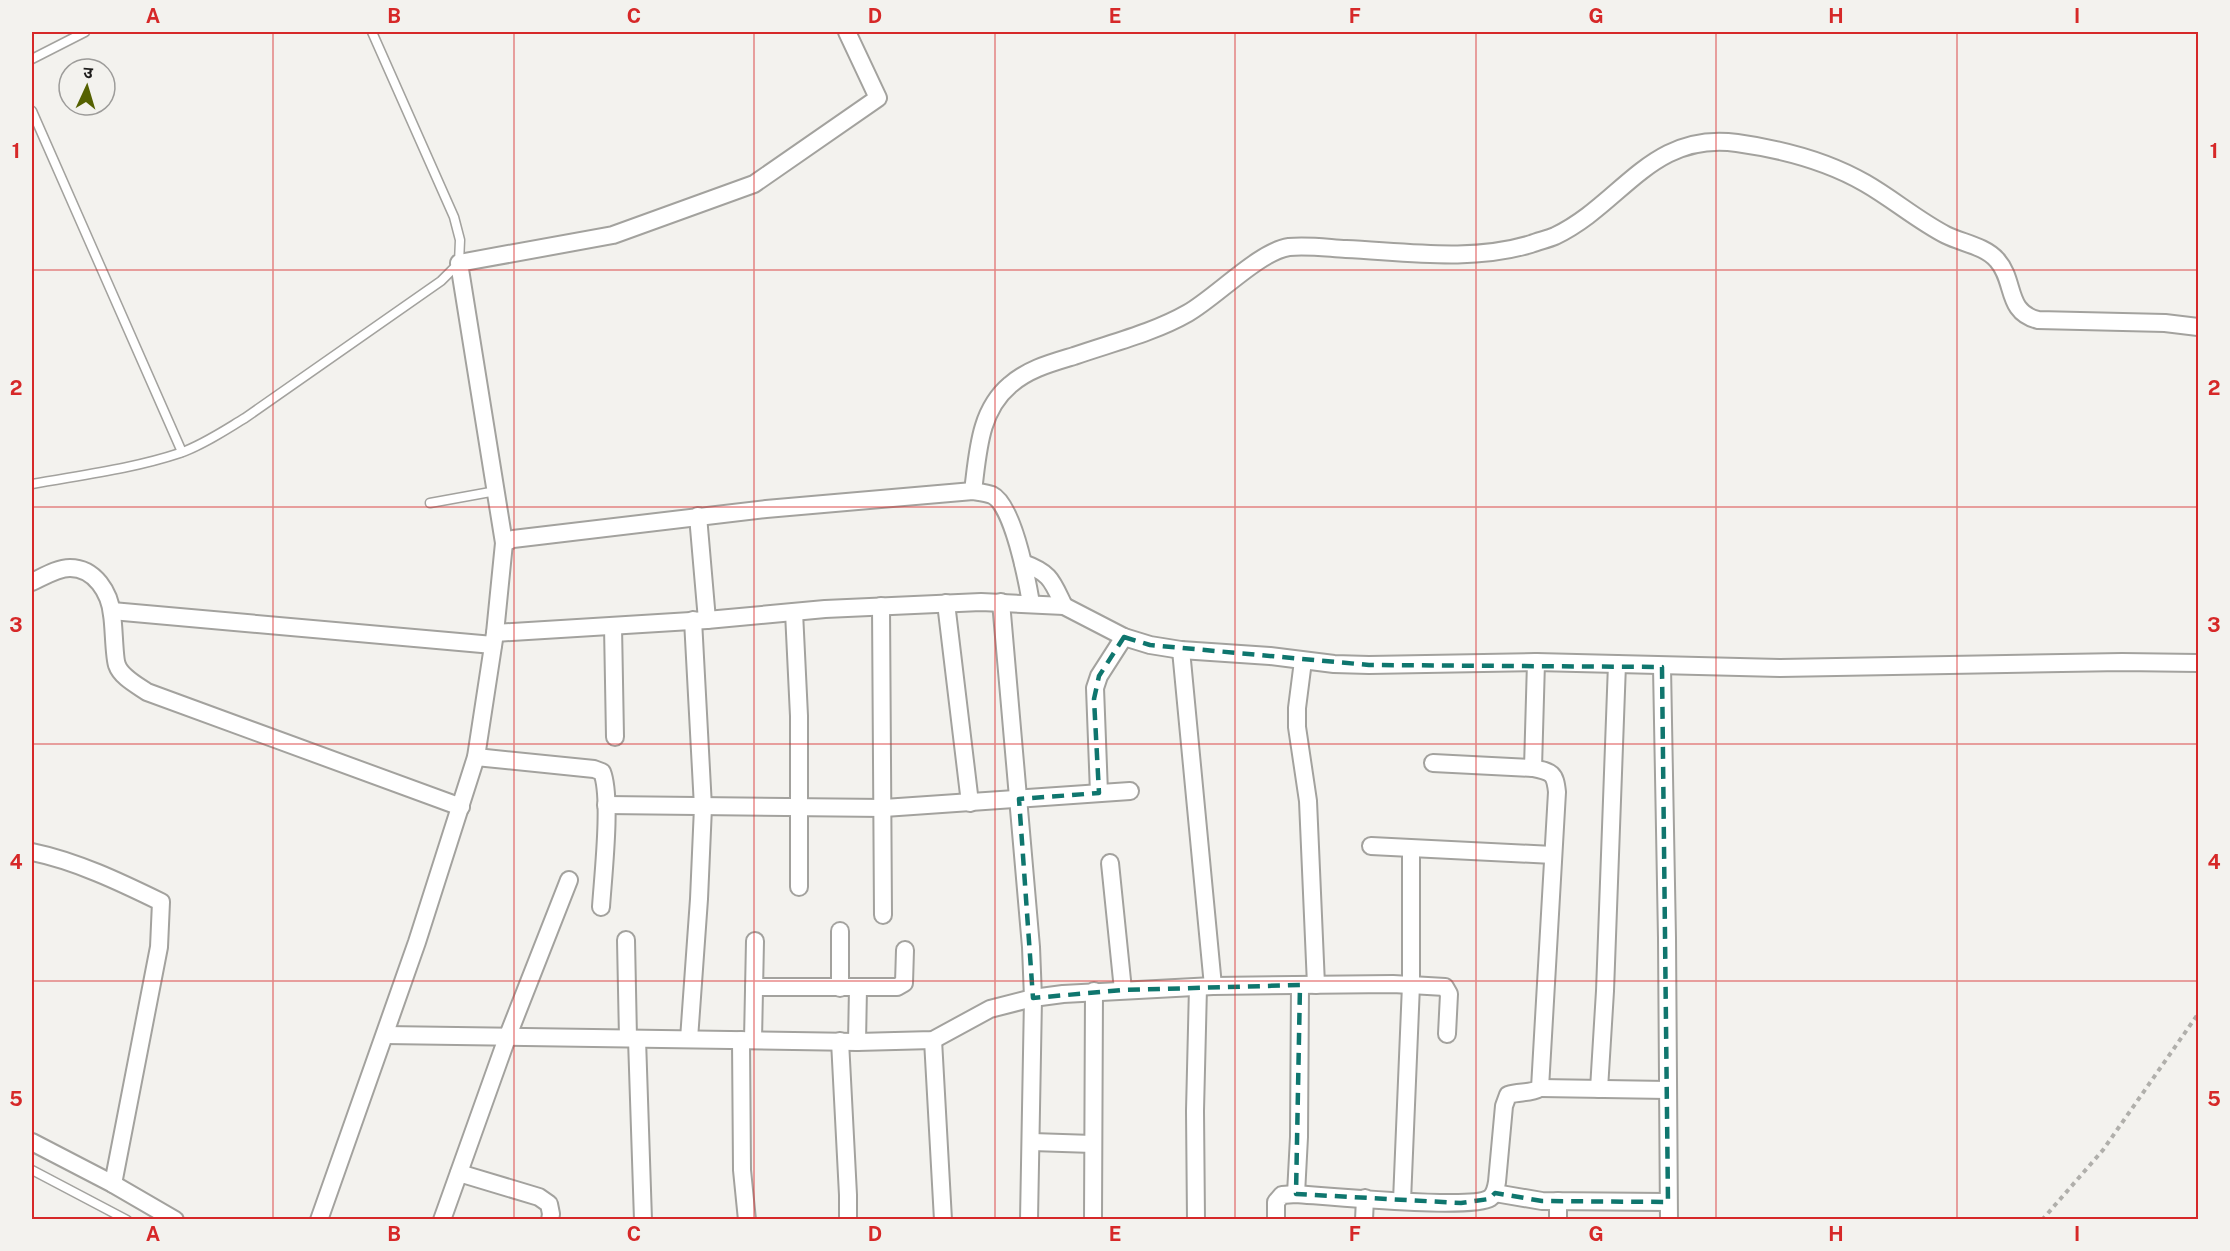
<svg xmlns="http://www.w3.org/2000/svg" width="2230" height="1251" font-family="'Public Sans','Noto Sans Devanagari',sans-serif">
<rect width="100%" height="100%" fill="#f3f2ee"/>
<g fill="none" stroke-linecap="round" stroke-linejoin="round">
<g stroke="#a3a29e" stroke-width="11">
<g id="lane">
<path d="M32,59L85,32"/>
<path d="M32,111L182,452"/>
<path d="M32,484C81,475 132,469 180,453C203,445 225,430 245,418L441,281L459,263L460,240L454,217L372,32"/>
<path d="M430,503L496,491"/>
<path d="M32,1170L127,1220"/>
</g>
</g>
<g stroke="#a3a29e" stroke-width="20">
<g id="street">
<path d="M973,491C978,453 979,411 1010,385C1028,369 1051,363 1074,356C1111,343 1153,333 1188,313C1216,297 1260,251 1289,247C1307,245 1328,248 1346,249C1407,252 1472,262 1531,244C1539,241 1548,239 1555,236C1622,204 1651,131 1737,143C1780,149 1827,161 1865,183C1893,199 1917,220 1946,235C1962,243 1985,246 1997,260C2016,281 2005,312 2038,320L2165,323L2198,327"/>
<path d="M698,516L707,620"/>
<path d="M504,543L459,263L613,235L754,184L878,98L847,32"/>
<path d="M1023,563C1051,573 1052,581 1064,606"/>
<path d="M32,582C43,577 57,568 70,568C95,568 110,593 112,615C114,625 114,658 117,665C121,677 137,685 147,692L461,807"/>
<path d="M1001,602L1031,947L1033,998L1029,1220"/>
<path d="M946,603L970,803"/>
<path d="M881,606L883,915"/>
<path d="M112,611L493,645"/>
<path d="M794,612L799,716V887"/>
<path d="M613,626L615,737"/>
<path d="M495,633L707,620L825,609L981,602L1064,606L1124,637L1150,645L1181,650L1270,656L1334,664L1369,665L1536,662L1780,668L2122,662L2198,663"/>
<path d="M1181,650L1213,986"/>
<path d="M1303,661L1297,708V727L1308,801L1316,985"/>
<path d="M1662,667L1667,938L1669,1220"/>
<path d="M476,757L594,769L602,772C612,797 603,876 601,907"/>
<path d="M1533,768L1536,662"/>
<path d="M1099,793L1095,688L1099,676L1124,637"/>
<path d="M606,805L884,808L1130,791"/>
<path d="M1371,846L1553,855"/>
<path d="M32,852C76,861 120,882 161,902L159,947L113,1184L32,1142"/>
<path d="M1110,863L1123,990"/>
<path d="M840,931V988"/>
<path d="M626,940L628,1038"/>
<path d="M754,987H897L904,983L905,950"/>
<path d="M385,1035L857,1042L933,1040L990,1009L1033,998L1063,994L1213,986L1393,984L1445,987L1449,994L1447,1034"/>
<path d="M637,1039L643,1220"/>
<path d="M689,1039L699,899L703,807L693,620"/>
<path d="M741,1040L742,1170L747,1220"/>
<path d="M753,1040L755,941"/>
<path d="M933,1040L943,1220"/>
<path d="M840,1041L848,1195V1220"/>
<path d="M857,1042L858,988"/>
<path d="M1540,1088L1668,1090"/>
<path d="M1599,1089L1605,991L1617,664"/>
<path d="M1032,1142L1093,1144"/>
<path d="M459,1173L539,1197L549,1204L551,1214L550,1220"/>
<path d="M113,1184L175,1220"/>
<path d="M1495,1193L1542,1201L1668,1202"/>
<path d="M1296,1194L1299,1137L1300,985"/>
<path d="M1402,1201L1411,985V849"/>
<path d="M1558,1201V1220"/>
<path d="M319,1220L417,942L476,757L495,633L504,543L513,539L766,509L973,491C979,492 987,493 992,495C1013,505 1027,580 1031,603"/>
<path d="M442,1220L507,1038L569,880"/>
<path d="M1093,1220L1094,991"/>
<path d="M1196,1220L1195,1111L1198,987"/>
<path d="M1276,1220V1202L1282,1195L1296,1194C1325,1196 1473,1210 1490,1198C1495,1194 1496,1188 1497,1182L1504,1106L1508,1095C1519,1091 1530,1094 1540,1088L1557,792C1555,773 1552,772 1533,768L1433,763"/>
<path d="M1364,1220L1365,1198"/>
</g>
</g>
<path stroke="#b0afab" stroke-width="4" stroke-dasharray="4.5 4.5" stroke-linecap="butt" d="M2042,1220L2103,1150L2198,1014"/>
<use href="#lane" stroke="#fff" stroke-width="8"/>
<use href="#street" stroke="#fff" stroke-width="16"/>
</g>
<path fill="none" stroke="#0f766e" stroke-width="4.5" stroke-dasharray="12 8" stroke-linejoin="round" d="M1124,637L1150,645L1369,665L1662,667L1668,1202L1542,1201L1495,1193L1489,1199L1461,1203L1296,1194L1300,985L1123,990L1033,998L1019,799L1099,793L1094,699L1099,676Z"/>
<path fill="none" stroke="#d62828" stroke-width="1.5" stroke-opacity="0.55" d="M273,32V1220M514,32V1220M754,32V1220M995,32V1220M1235,32V1220M1476,32V1220M1716,32V1220M1957,32V1220M32,270H2198M32,507H2198M32,744H2198M32,981H2198"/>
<rect width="2230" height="1251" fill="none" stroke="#f3f2ee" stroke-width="66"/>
<g transform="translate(87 87) rotate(4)"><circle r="28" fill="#f3f2ee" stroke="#9d9c9a" stroke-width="1.5"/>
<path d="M0-4.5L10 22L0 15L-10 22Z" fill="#556101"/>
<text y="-9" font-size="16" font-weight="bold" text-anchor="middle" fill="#1d1c1b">उ</text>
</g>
<rect x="33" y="33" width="2164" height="1185" fill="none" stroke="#d62828" stroke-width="2"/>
<g font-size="20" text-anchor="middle" font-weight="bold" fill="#d62828">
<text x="153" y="23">A</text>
<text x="394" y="23">B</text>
<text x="634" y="23">C</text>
<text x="875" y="23">D</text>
<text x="1115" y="23">E</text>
<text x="1355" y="23">F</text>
<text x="1596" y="23">G</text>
<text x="1836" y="23">H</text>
<text x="2077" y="23">I</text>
<text x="16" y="158">1</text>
<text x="2214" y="158">1</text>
<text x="16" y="395">2</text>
<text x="2214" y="395">2</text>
<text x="16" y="632">3</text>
<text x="2214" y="632">3</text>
<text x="16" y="869">4</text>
<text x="2214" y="869">4</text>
<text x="16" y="1106">5</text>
<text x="2214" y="1106">5</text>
<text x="153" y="1241">A</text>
<text x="394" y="1241">B</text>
<text x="634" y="1241">C</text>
<text x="875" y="1241">D</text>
<text x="1115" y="1241">E</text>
<text x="1355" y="1241">F</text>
<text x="1596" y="1241">G</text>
<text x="1836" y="1241">H</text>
<text x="2077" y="1241">I</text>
</g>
</svg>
